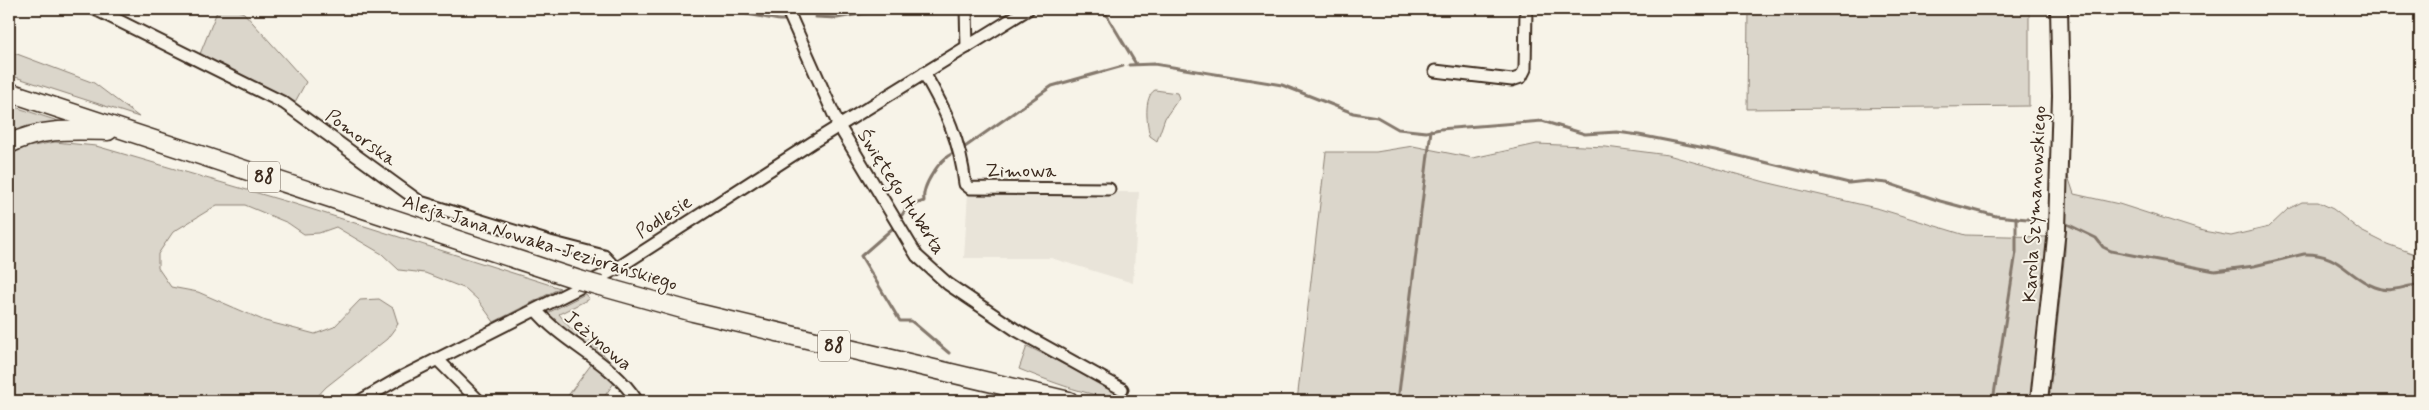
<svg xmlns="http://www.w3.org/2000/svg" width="2429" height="410" font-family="Mynerve,sans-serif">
<rect width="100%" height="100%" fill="#f7f3e8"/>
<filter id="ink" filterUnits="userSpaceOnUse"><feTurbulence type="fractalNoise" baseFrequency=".02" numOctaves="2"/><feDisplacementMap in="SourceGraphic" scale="10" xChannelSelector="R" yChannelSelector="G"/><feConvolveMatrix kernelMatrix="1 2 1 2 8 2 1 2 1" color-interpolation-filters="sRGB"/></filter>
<g filter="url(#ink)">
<path fill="#e9e4d9" d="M968,192H1139L1133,283L1051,258H964Z"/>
<g fill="#dbd6cb" stroke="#8b8074">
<path d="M218,9H234L244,13L306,82L295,102L200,54Z"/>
<path d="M1748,9H2029V106L1747,109Z"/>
<path d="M9,51L94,83L139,117L9,75Z"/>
<path d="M1155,90L1177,93L1179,98L1165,118L1157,141L1150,136C1147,125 1143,97 1155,90Z"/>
<path d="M9,105L61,122L62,123L9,137Z"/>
<path d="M55,142L96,146L295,204L560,288L494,322L478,300L466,289L425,273L399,270L382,254L336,227L319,233L304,234L288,223L245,205H217L173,232L158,254V268L171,287L198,292L265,321L315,334L334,327L360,300L379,299L393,308L398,324L387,339L326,387L313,401H9V155L17,149Z"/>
<path d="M1537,144L1606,147L1668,155L1765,182L1880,209L1965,235L2047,237L2034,401H1297L1326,152H1376L1413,146L1473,158Z"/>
<path d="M2066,170L2074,194L2119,204L2203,231L2231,236L2269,227L2288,209L2302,202H2318L2333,209L2361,231L2387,244L2420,256V401H2049L2065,251Z"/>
<path d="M585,294L589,299L559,314L570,328L584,336L622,372L601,401H564L593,362L538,318Z"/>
<path d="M1027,346L1131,398L1145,401C1101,401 1059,385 1019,369Z"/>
</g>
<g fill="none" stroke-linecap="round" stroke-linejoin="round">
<g stroke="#84786c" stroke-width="3">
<path d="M720,9L779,20H785"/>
<path d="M903,9L934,11L943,9"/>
<path d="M1103,9L1136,64"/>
<path d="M816,17L837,18L888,9"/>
<path d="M1129,65L1154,64L1282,85L1353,113L1377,117L1398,129L1426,132L1440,129L1542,121L1585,134L1617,132L1639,135L1715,150L1849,183L1867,181L1887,183L1940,201L1996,216L2048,221"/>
<path d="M965,147L1052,86L1123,66"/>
<path d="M902,215L907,207L924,201C921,186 940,159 953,153"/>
<path d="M2067,224L2096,238L2103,247L2111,251L2215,271L2254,266L2304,254C2340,253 2345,275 2375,287C2392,294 2404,285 2420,285"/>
<path d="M893,228L861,256L900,321H911L915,324L949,353"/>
<path d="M1398,401L1431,130"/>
<path d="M1993,401L2016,252V217"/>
</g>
<g stroke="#3b2a1e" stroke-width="15">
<g id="street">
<path d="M95,9L284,103L420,202L550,242L604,256L616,269"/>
<path d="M787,9L839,126L917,256L948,284L1016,330L1122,389"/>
<path d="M966,9L967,47"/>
<path d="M1435,71L1512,80L1521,77L1525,69L1526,9"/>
<path d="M924,73C946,111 960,140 965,184L970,188L1109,189"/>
<path d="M536,310C565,345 612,361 637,401"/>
<path d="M437,359L479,401"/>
<path d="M360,401L398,379L616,269L813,142L1028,9"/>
</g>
</g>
<g stroke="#3b2a1e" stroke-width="20">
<path id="secondary" d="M2039,401L2057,229L2061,96L2059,9"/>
</g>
<g stroke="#3b2a1e" stroke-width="21">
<g id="primary">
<path d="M9,92L579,280"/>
<path d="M9,144C41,128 72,130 108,131"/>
<path d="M600,286L693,312L1069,401"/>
</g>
</g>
<use href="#street" stroke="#f7f3e8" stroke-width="11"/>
<use href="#secondary" stroke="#f7f3e8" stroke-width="16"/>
<use href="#primary" stroke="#f7f3e8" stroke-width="18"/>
<g stroke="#3b2a1e" stroke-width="21" stroke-linecap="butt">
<path id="primary-bridge" d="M579,280L600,286"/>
</g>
<use href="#primary-bridge" stroke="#f7f3e8" stroke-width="18"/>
</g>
</g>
<g text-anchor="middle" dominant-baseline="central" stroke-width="4" stroke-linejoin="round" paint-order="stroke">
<g fill="#f7f3e8" stroke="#73665b" stroke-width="1">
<rect x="248" y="161.5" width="32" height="31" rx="4"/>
<rect x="818" y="330.5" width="32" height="31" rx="4"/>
</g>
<g font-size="18" font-weight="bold" fill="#3b2a1e">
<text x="264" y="177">88</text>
<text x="834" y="346">88</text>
</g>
<g font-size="19" fill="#3b2a1e" stroke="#f7f3e8">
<text transform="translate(361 138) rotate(36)">Pomorska</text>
<text x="1021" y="171">Zimowa</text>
<text transform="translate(901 192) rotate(57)">Świętego Huberta</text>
<text transform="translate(2035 204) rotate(-87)">Karola Szymanowskiego</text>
<text transform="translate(664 217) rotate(-33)">Podlesie</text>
<text transform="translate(540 243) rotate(17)">Aleja Jana Nowaka-Jeziorańskiego</text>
<text transform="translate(598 341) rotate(40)">Jeżynowa</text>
</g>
</g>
<rect width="2429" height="410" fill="none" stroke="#f7f3e8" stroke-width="30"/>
<rect x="15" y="15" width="2399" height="380" fill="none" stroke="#3b2a1e" stroke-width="2" filter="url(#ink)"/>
</svg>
